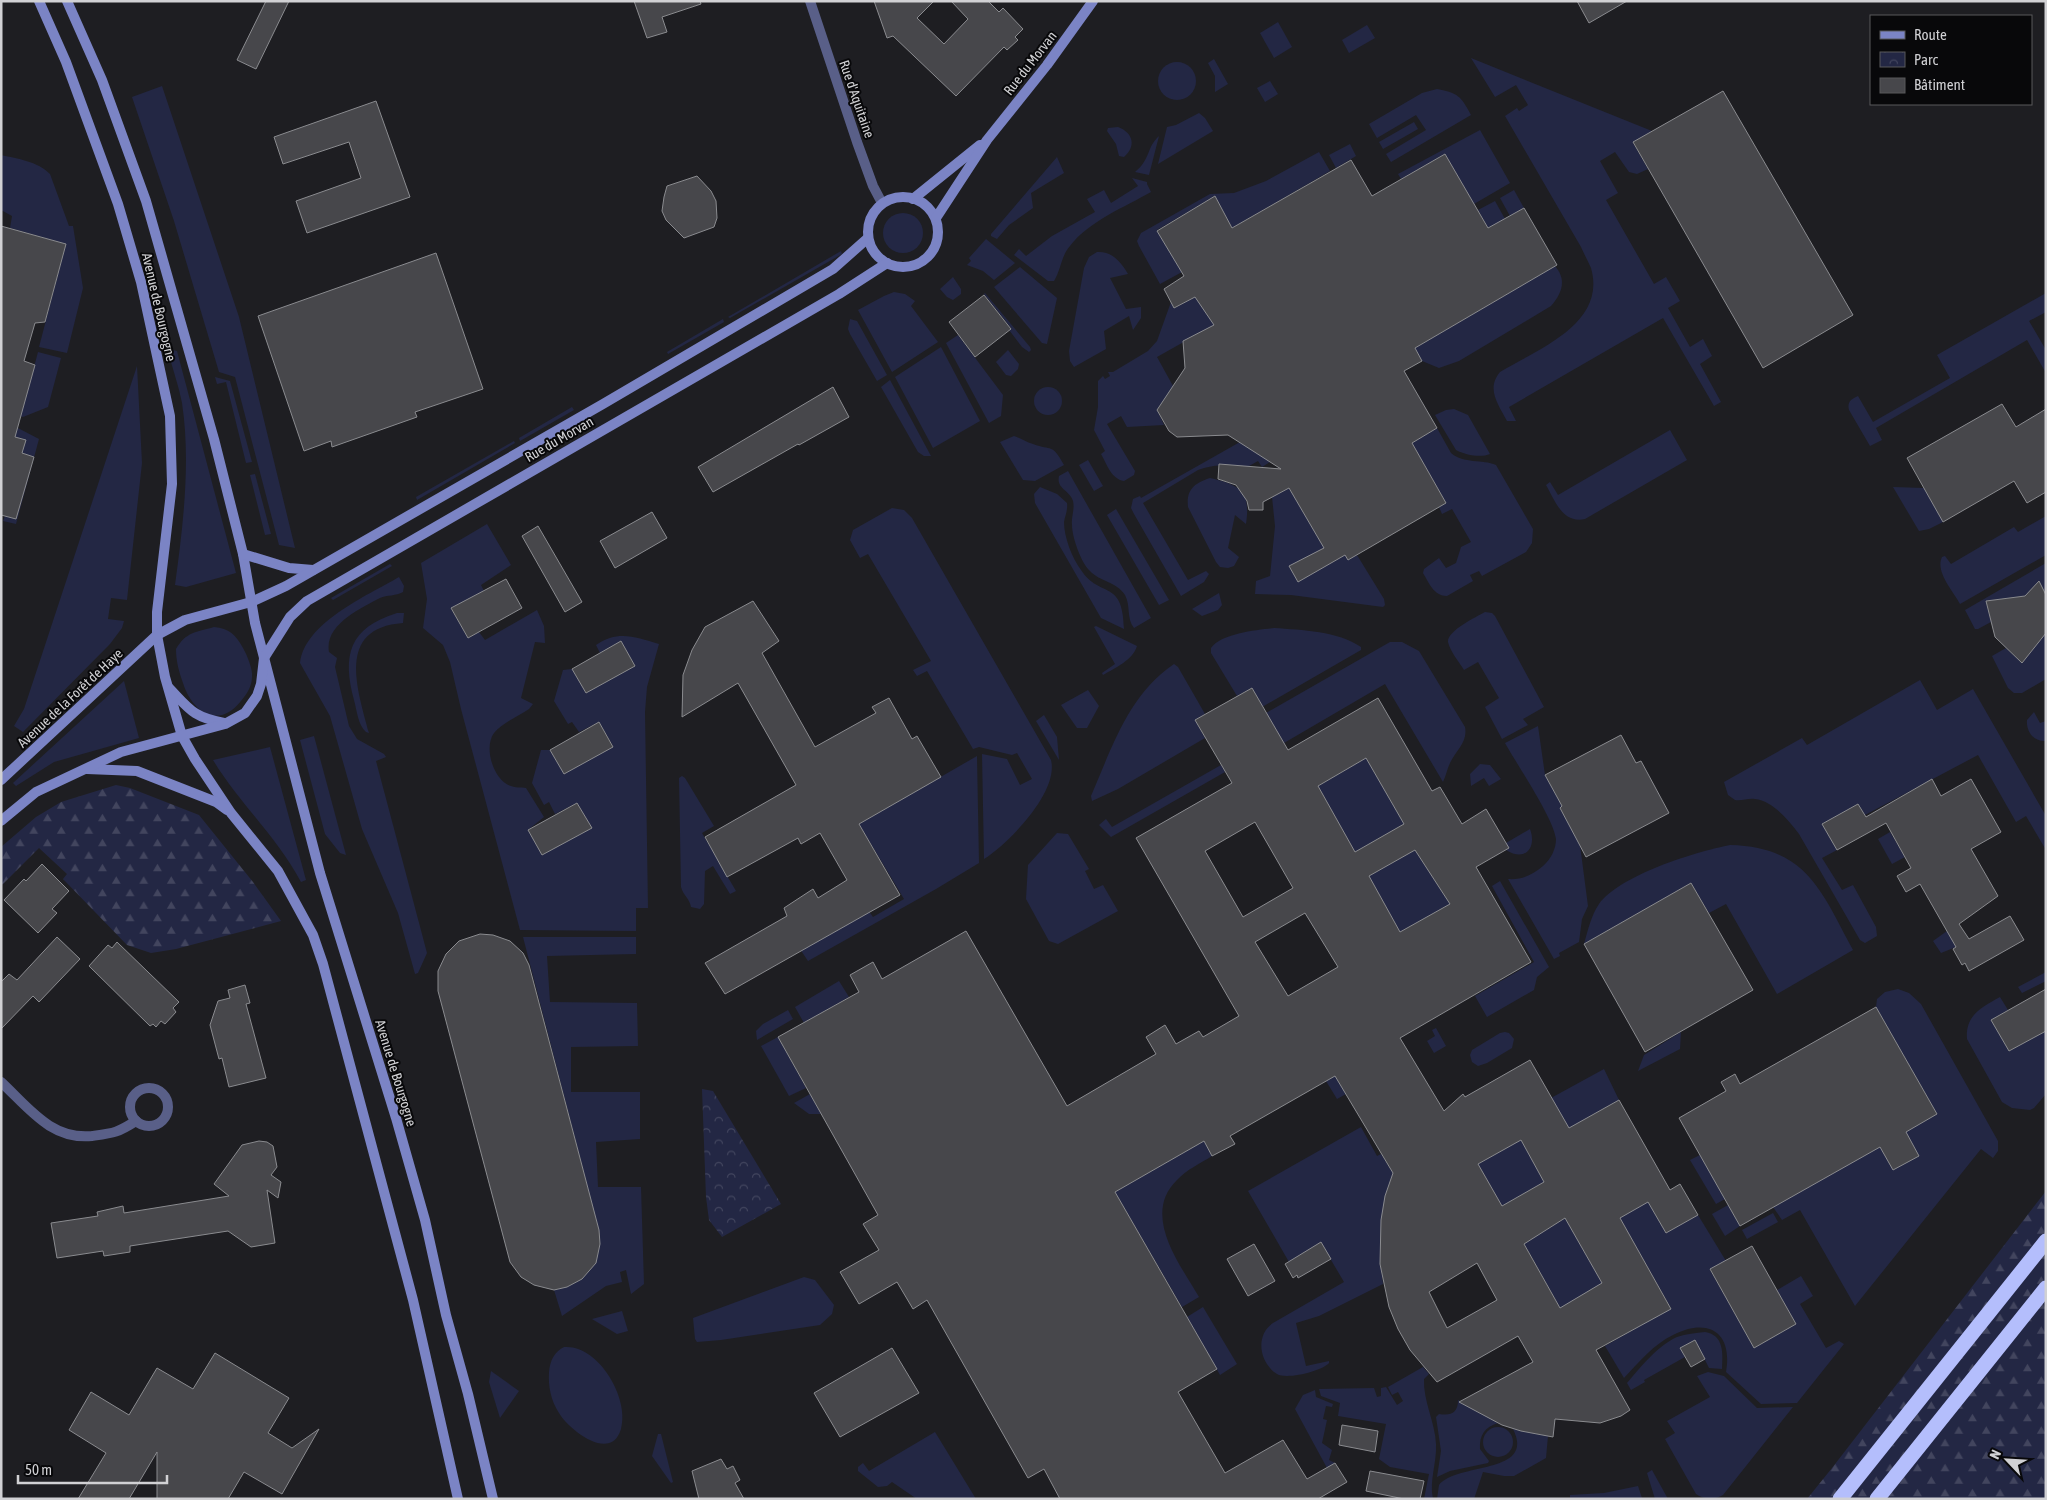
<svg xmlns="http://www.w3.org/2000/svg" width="2047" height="1500" font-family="'Asap Condensed',sans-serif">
<defs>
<pattern id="forest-firs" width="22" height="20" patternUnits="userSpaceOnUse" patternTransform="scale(1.25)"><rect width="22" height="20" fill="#232744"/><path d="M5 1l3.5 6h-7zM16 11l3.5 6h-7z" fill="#42455e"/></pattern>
<pattern id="park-crowns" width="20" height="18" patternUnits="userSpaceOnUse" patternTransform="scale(1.25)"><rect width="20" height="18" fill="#232744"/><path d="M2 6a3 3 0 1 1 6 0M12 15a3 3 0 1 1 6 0" fill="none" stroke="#42455e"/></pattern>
</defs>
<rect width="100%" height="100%" fill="#1e1e22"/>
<g fill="#232744">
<path d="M1278,22L1292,47L1274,58L1260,33Z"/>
<path d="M1367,25L1375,38L1349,53L1342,40Z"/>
<path d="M1471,58L1652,131L1633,143L1648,169L1637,174L1629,172L1615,152L1600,161L1618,193L1606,200L1654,284L1666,277L1680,301L1668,308L1690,347L1703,339L1712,356L1700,364L1721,402L1714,406L1663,318L1509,407L1516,421H1507C1498,404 1486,389 1500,372C1538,349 1607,324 1591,268C1588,261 1584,254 1581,247L1505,116L1517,108L1519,111L1528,105L1516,85L1495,97Z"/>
<path d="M1214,59L1228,84L1215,92V76L1208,63Z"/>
<circle cx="1177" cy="81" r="19"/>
<path d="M1270,81L1278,94L1265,102L1257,88Z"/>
<path d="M162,86L239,317L295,548L279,545L235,377L219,372L174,221L132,97Z"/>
<path d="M1437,89C1458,93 1461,96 1471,115L1391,162L1386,154L1426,130L1416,115L1377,138L1369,124L1422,93Z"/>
<path d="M1199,113L1205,118L1213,131L1158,164L1167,127L1176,125Z"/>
<path d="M1414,122L1418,129L1383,149L1379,142Z"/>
<path d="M1118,127C1134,133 1136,147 1124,157L1119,156L1116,144L1107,131L1108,128Z"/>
<path d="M1480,130L1510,183L1474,204L1445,154L1401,179L1398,174Z"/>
<path d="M1159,136L1149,175L1135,172C1151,159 1146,148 1159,136Z"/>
<path d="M1350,144L1356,156L1336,168L1329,155Z"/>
<path d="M1319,152L1330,171L1232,228L1215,196L1157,230L1182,272L1160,284L1139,246L1137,241L1141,233L1210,194L1234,193L1266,181Z"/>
<path d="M1,155C18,159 37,161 50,174L69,226H73L83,288L67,353L39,347L66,244L10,228L12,216L1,210Z"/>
<path d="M1057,157L1064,173L1031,193L1033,208L1009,225L997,239L991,236V234Z"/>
<path d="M1132,178L1147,182V184L1151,192C1125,207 1089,221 1070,246C1061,256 1061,270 1054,281H1048L1014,255L1019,249L1026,256L1052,236L1095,212L1087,199L1104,190L1111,203L1138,186Z"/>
<path d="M1514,190L1524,208L1510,216L1500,198Z"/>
<path d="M1495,201L1505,219L1488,228L1478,210Z"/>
<circle cx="903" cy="233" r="20"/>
<path d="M986,239L1015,263L994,280L983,271L967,265L971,261L969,258Z"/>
<path d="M841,251L842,254L730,318L728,317Z"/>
<path d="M1097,252C1112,251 1121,262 1128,274L1110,278L1126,309L1141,307V318L1133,330L1129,316L1104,331L1106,349L1074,367L1070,361L1069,351L1084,268L1089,257Z"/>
<path d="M1555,266C1567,280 1562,293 1551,306L1459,361L1439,368L1422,361L1415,348Z"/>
<path d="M1020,267L1057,298L1047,344L1042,343L994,287Z"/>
<path d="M953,277L961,289V294L953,300L947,297L940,289Z"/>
<path d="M894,292L905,294L915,301L911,306L938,342L892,372L858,310L884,296Z"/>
<path d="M985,293L1030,347L1031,350L1029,352L1022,347L1009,330L1011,328L984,294Z"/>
<path d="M2046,293V312L2029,321L2046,350V373L2027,340L1876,428L1882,440L1870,446L1849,410C1847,402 1851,399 1858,396L1873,422L1950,378L1937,355Z"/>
<path d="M1195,297L1244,356L1205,330L1157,357L1173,386L1157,410L1164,425L1127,427L1121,416L1107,424L1135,471L1134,475L1124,481C1111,479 1107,464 1101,454L1105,451L1094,430L1098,407V381L1103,376L1105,379L1110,376L1108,372H1113L1148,351L1157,341L1171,302L1175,308Z"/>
<path d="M723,319L724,322L668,354L667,352Z"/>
<path d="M850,319L857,321L887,375L877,381L850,334L848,329Z"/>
<path d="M958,335L1003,395L1001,416L989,423L946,343Z"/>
<path d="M941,347L980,421L933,448L895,377Z"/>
<path d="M173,350L177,351L236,573L186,587L175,585C183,526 191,462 182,403C179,387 173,370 169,355Z"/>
<path d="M1008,350L1019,364L1018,369L1011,376L1006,375L996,362Z"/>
<path d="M38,352L61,358L48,407L23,417L1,411L23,408Z"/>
<path d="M137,366L142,463L127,600L111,598L108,619L124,621L122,628L110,644L23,732L14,726L24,709Z"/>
<path d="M215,377L230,381L252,462L246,463L226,382L217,384Z"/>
<path d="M890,380L931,456H924L918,452L881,387Z"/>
<circle cx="1048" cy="401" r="14"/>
<path d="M572,407L574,410L520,441L519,438Z"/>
<path d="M1454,409L1468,415L1490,454C1481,458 1465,455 1456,450L1435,415L1446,410Z"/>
<path d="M16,427L39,439L16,524L3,521L5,516L16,519L34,457L22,453L25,440L8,435Z"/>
<path d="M1437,428L1451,453C1464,464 1482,459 1496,465L1533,529L1532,543L1526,552L1482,576L1479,571L1470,575L1473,581L1447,596C1434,596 1429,583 1423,573L1424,569L1439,558L1446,568L1456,563L1461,547L1471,542L1452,509L1442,514L1439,507L1446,503L1412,443Z"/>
<path d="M1670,430L1687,460L1585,519C1563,524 1555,501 1546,485L1550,482L1558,495Z"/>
<path d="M1014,436C1021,438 1026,442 1033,444C1052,451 1052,443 1064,465L1035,481L1023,480L1000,442Z"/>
<path d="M514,441L515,443L417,500L416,497Z"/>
<path d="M1240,442L1273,460L1262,467L1258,461L1242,470C1225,464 1215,464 1198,470L1143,503L1188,580L1206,571L1209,574L1204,582L1181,596L1134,514L1131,508L1133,499L1140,496L1141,498Z"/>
<path d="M1088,460L1103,486L1094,491L1079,465Z"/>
<path d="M1068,471L1151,618L1134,628C1126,618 1131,606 1125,595C1116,581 1100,582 1090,571C1081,563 1072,537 1072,525C1071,517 1075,509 1073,501C1070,490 1056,489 1059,476Z"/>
<path d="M255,474L271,534L265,535L250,475Z"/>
<path d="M1210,478C1240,485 1251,491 1246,524L1235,515L1228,548L1239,557L1234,566L1228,568L1220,567L1216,562L1188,507C1186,489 1195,483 1210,478Z"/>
<path d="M1040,487L1057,494L1067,503C1068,510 1065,516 1064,522C1064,537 1072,558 1081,570C1100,599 1123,578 1124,629L1101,618L1035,503L1034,494Z"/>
<path d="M1893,487L1924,488L1943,522L1929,529L1919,531Z"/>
<path d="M1289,488L1333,562L1345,555L1348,560L1357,555L1384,599L1385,605L1383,607L1291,595L1255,594L1256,581L1270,576L1275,526L1272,497Z"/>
<path d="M892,508L904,510L912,518L1051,760C1059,792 1009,843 984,859L982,754L1007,759L1020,785L1032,779L1017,753L1012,755L979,747L973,749L927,671L917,676L913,670L931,661L868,554L860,558L850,540L853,530Z"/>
<path d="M1116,509L1169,600L1159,605L1107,515Z"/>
<path d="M2046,516V555L1960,604C1953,591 1935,572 1942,557L1945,556L1951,564L2014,527L2018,532Z"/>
<path d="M487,524L511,565L481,585L484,591L451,609L468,638L479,632L485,640L537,610L544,626L545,643L535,642L521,698L533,704L529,709C519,716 502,723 494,733C483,748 494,781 511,786C515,788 521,787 526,788L544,817L528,830L542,855L591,828L577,803L555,814L549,802L544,805L532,783L541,750H550L564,774L613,746L599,722L579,732L572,722L568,724L554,701L563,670L572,669L586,693L635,666L621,641L600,653L596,645C618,630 635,637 659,644L647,687L645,712L648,908H636V931L520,930L461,709L450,662L443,645L423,628L427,599L421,563Z"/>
<path d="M2046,563V595L2039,581L2025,596L1986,601L1991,622L1978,629H1975L1965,610Z"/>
<path d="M390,564L392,566L333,600L331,598Z"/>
<path d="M399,577L404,586L403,592C396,596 387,595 380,598C361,608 324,625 329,652L337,658L335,667L349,726L357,739L384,754L386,757L376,761L427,953L418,973L415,974L398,913L362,829L330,716L300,663C305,622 367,596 399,577Z"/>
<path d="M1219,593L1222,605L1218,610L1202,616L1192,609Z"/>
<path d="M1485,612L1492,613L1495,616L1544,707L1523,719L1528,725L1502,739L1485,707L1499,698L1478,662L1464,670C1459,662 1450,651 1448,642C1447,631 1476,617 1485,612Z"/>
<path d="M397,613H404L403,623C335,628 358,690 369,733L366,732C358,725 357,711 354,700C342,655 349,628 397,613Z"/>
<path d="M1096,626L1137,646C1133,660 1115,668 1103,675L1102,673L1115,664L1094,627Z"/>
<path d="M214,627C229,628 236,635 243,648C247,655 253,669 252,677C252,686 247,694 241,701C218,730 192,712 183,683C179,672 176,661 176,649C186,632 196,632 214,627Z"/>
<path d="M1274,628C1302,630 1338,631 1361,647V650L1262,707L1252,688L1237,696L1211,653V648C1222,633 1257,630 1274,628Z"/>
<path d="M2046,633V679L2022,693H2014L2008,688L1992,656L2006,648L2022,663Z"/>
<path d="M1390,642H1402L1419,651L1465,727C1468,742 1456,750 1450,763C1447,769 1446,776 1443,782L1385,684L1284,743L1266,713Z"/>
<path d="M1174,664L1178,667L1205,714L1195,720L1205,738L1118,789L1092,801L1091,796C1112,748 1128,695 1174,664Z"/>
<path d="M1920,680L1937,710L1973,689L2046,816V850L2026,816L2016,822L1978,755L1865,815L1858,804L1822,824L1837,850L1822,858L1842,890L1853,885L1876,927L1877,936L1865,943L1860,940L1799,834C1788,820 1773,801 1755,799C1748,798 1742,801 1735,800L1728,795L1724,782L1802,738L1807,745Z"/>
<path d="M124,681L139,738L54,762L16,786L13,783Z"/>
<path d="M1088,690L1099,706L1087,728H1077L1061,705Z"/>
<path d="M2034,712L2040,723L2046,721V741C2034,742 2026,732 2027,720Z"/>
<path d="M1044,715L1057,737L1059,760L1036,721Z"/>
<path d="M1538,726L1545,775L1562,806L1560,808L1580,845L1588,906L1582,919L1579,942L1559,953L1560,956L1554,959L1508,879C1522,880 1532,875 1543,866C1551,859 1556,849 1556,839C1554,819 1516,763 1505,743Z"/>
<path d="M314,736L346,855L340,853L325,834L300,740Z"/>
<path d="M270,747L306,880L301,882C277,837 239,803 213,760Z"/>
<path d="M977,756L979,863L936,889L808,961L800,949L868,910L873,917L904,899L859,824Z"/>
<path d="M1366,758L1404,824L1355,852L1318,786Z"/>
<path d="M1480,764L1490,765L1501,779L1489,786L1484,778L1471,786L1470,774Z"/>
<path d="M1221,765L1225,772L1111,837L1099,825L1106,819L1112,827Z"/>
<path d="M682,776L685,778L714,826L702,833L736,891L730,894L713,866L705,871L704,904L700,909L691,907C690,899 683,895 681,887L679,778Z"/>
<path d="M1530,829C1537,848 1525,862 1506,850V843Z"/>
<path d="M1890,832L1905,857L1892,864L1878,839Z"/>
<path d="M1057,833L1068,834L1089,869L1085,871L1094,889L1103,885L1118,911L1058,944L1049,941L1026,899L1028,865Z"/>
<path d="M1730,845C1807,847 1821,891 1853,950L1777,994L1726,904L1709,913L1691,883L1584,944C1588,930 1591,916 1599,904C1620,875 1695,852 1730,845Z"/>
<path d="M1415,850L1450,904L1400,932L1369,876Z"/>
<path d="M1500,881L1549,967L1537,977L1534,990L1487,1017L1475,996L1534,962L1492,886Z"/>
<path d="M1947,931L1956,947L1941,953L1933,941Z"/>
<path d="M523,937H636V954L547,956L550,1002L637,1003L638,1046L571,1047V1092H640V1139L596,1142L598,1187H641L644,1284L631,1294L626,1270L620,1272L622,1282L606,1286L562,1316L554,1290C583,1285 601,1266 600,1235Z"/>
<path d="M2046,972V981L2022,993L2018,987Z"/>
<path d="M839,981L849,997L804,1023L795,1007Z"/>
<path d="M1898,989L1909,993L1921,1004L1998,1141V1151L1993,1158L1981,1149L1855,1306L1800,1210L1782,1220L1773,1207L1937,1114L1876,1007L1877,999L1885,992Z"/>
<path d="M2000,997L2008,1010L1991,1020L2009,1051L2046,1031V1094L2034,1108L2030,1110L2012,1108L2002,1102L1967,1039C1965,1015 1982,1007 2000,997Z"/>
<path d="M788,1010L793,1019L757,1040L756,1031L763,1024Z"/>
<path d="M1436,1028L1446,1046L1434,1053L1427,1041L1435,1036L1432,1030Z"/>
<path d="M1505,1032L1509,1033L1514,1039L1512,1048L1487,1063L1478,1066L1472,1062L1470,1055L1472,1050L1500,1033Z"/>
<path d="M1681,1032L1680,1049L1638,1071L1644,1055Z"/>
<path d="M778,1037L806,1088L789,1096L761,1046Z"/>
<path d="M1604,1069L1619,1100L1590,1116L1648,1202L1666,1233L1698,1215L1726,1261L1710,1270L1754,1348L1796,1324L1777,1290L1801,1276L1813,1296L1800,1304L1826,1348L1839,1341L1844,1344L1797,1403L1761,1404L1726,1372C1733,1332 1708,1317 1673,1335C1654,1344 1638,1363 1624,1378L1605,1346L1671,1308L1551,1098Z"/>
<path d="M1335,1076L1346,1094L1337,1099L1326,1081Z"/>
<path d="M810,1094L821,1114H809L794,1103Z"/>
<path d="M1361,1127L1377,1156L1381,1154L1393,1173C1381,1211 1377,1245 1383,1284L1319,1316L1296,1323L1306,1366L1329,1361V1363C1322,1371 1287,1380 1277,1374C1259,1363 1255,1335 1273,1323L1344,1282L1321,1243L1289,1262L1248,1191Z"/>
<path d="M1521,1140L1544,1182L1502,1206L1478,1164Z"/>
<path d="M1204,1141L1212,1156C1201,1163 1186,1170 1177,1180C1141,1215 1180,1264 1199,1297L1182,1307L1115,1192Z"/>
<path d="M1700,1155L1725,1199L1716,1204L1690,1160Z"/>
<path d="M1728,1205L1740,1226L1725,1236L1712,1214Z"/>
<path d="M1773,1213L1778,1222L1747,1239L1742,1230Z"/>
<path d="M1565,1218L1602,1283L1563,1313L1521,1238L1545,1231Z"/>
<path d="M804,1277L815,1280L834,1305L832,1314L820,1325L721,1340L697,1342L695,1339L693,1318Z"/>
<path d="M1203,1307L1237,1364L1220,1375L1187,1317Z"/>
<path d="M622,1311L628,1331L617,1334L592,1319Z"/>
<path d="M1705,1332C1724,1335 1723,1353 1722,1369L1709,1368L1695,1340L1681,1348L1685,1357L1644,1380L1645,1382L1631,1390L1627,1383C1641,1367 1657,1346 1677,1337C1686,1334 1696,1333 1705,1332Z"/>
<path d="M564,1347C598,1344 630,1398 621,1429C611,1463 569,1430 559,1413C551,1401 548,1386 549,1372C550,1361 554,1352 564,1347Z"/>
<path d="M1423,1367L1429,1374L1424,1379C1423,1401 1435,1422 1436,1444C1437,1463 1429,1480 1433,1499H1424L1429,1474L1390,1467L1379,1459L1386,1424L1338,1416L1340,1403L1321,1396L1319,1389L1374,1388L1377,1397L1381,1396V1388L1386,1387L1397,1405L1403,1401L1398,1392L1392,1395L1388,1387Z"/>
<path d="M491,1371L519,1391L500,1418L489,1382Z"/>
<path d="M1708,1372L1724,1376L1757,1408L1793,1407L1723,1495C1715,1500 1704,1500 1696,1494L1665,1439L1675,1433L1667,1421L1710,1397L1697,1376Z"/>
<path d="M1315,1390L1316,1397L1333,1404L1332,1407L1326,1406L1323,1419L1327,1420L1322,1443L1332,1450L1329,1460L1335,1463L1327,1468L1295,1409L1303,1395Z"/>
<path d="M1458,1400L1498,1423C1485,1427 1479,1435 1480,1449L1489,1461L1488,1463L1450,1471L1437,1477L1441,1451L1436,1417L1439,1414C1451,1416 1458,1413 1458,1400Z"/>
<circle cx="1498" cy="1442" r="15"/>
<path d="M1513,1429L1548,1436L1546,1458L1514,1476H1504L1483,1472L1474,1499H1437L1439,1485C1458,1462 1536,1475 1513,1429Z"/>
<path d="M935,1432L976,1499H917L892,1482L887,1486L878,1487L858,1471V1467L863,1463L869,1471Z"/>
<path d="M658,1434H661L673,1482L671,1483L652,1456Z"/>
<path d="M1652,1470L1668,1499H1655L1647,1473Z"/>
<path d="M1638,1486L1642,1498L1640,1499H1570V1495L1604,1493Z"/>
</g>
<g fill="url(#forest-firs)">
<path d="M116,785L130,788L199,815L253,882L281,921L176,949L151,953L127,945L63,879L67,874L39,848L1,886V847L36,817L61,802Z"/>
<path d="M2046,1191V1499H1807L1832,1468Z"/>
</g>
<path fill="url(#park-crowns)" d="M702,1089L713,1091L781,1204L722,1237L709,1220L706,1197Z"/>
<g fill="#47474b" stroke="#8a8b8f" fill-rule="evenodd">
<path d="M266,1H289L256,69L237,60Z"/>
<path d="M634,1H700L701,4L662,17L667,32L647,38Z"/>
<path d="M874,1H934L917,18L944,44L968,19L951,1H988L999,12L1003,8L1023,29L1015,37L1018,40L1007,50L1004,47L956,96L893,36L887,38Z"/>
<path d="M1577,1H1627L1589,23Z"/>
<path d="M1723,91L1853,315L1763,368L1633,142Z"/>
<path d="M376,101L410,197L307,233L296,201L361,178L349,142L283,164L274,137Z"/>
<path d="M1445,154L1488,228L1524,208L1557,265L1415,348L1422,361L1404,371L1437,428L1412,443L1446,503L1348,560L1345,555L1298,582L1289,566L1324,548L1289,488L1263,502V510H1249L1247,501L1236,485L1218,479L1219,464L1281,469L1228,435L1177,437L1169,431L1157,410L1185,368L1183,341L1214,325L1195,297L1174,308L1164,289L1184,276L1157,231L1215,196L1232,228L1351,160L1372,196Z"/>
<path d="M697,176L711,191L716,201L717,218L714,227L684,238L666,220L662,211L664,197L667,186Z"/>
<path d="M1,226L66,244L45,322L35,323L24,361L35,365L15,437L26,440L22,453L34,457L16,519L1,515Z"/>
<path d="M436,253L483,389L415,412L417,417L332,447L331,441L304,451L258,316Z"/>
<path d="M984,295L1011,329L975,357L949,322Z"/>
<path d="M833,387L849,417L799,445L798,444L713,492L698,467Z"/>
<path d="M2002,404L2016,427L2046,409V492L2027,503L2014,481L1943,522L1907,458Z"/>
<path d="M652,512L667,538L615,568L600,541Z"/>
<path d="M538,526L582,602L565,612L522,536Z"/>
<path d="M506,579L522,608L468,638L451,608Z"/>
<path d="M2039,581L2046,595V633L2022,663L1995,637L1986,601L2025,596Z"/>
<path d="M753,601L779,641L762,653L815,747L876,713L872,707L889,698L912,739L917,736L941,777L859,824L900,895L725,994L705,963L787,916L784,908L813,889L818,898L847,880L820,833L801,844L798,838L727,877L705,837L796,785L738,683L682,717L683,675L692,650L705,627Z"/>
<path d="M621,641L635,666L586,693L572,669Z"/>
<path d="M1252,688L1288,750L1378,698L1432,791L1440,787L1462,824L1486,809L1509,848L1476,867L1531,962L1400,1038L1444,1111L1463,1094L1465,1097L1530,1060L1569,1128L1619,1100L1670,1190L1680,1184L1698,1215L1666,1233L1648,1202L1620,1218L1671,1309L1596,1350L1630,1410L1621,1416L1600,1423L1555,1419L1553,1437L1521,1431L1502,1425L1459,1402L1533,1362L1518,1336L1437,1382L1410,1350L1398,1329L1389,1307L1380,1264L1381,1220L1385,1196L1393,1173L1335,1076L1230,1136L1235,1144L1212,1156L1204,1141L1115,1192L1217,1369L1178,1392L1225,1473L1283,1440L1307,1479L1335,1463L1347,1482L1318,1499H1060L1044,1469L1028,1478L927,1300L913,1309L897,1282L859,1304L840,1272L879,1250L863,1224L878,1215L778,1037L859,992L850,975L873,962L882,979L966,931L1067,1106L1156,1054L1146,1037L1165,1025L1176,1044L1199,1031L1203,1037L1239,1016L1136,838L1232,783L1195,720ZM1366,758L1404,824L1355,852L1318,786ZM1255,822L1293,888L1243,917L1205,851ZM1415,850L1450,904L1400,932L1369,876ZM1305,913L1338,967L1288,996L1255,942ZM1521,1140L1544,1182L1502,1206L1478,1164ZM1565,1218L1602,1283L1560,1308L1524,1244ZM1477,1263L1497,1300L1447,1328L1429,1292Z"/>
<path d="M599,722L613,747L564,774L550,750Z"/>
<path d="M1621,735L1636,763L1641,761L1669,813L1586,857L1560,808L1562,806L1545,775Z"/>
<path d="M1932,779L1941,796L1971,779L2001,832L1971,849L1998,896L1959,924L1969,939L2010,916L2024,940L1969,971L1965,963L1962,965L1953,949L1956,947L1920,884L1906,892L1897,876L1911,868L1886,823L1837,850L1822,824L1858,804L1866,817Z"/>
<path d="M577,803L592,828L542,855L528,830Z"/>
<path d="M42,864L69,891L52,909L57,913L38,933L4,900L24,879L26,881Z"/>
<path d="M1691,883L1753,990L1645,1052L1584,944Z"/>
<path d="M480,934L493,935L510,941L523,953L529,965L599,1230L600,1244L596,1263L582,1279L567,1287L554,1290L534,1285L521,1277L510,1262L438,991V971L446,954L459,941Z"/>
<path d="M57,937L80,959L39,1002L33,996L1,1029V982L9,974L17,980Z"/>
<path d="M117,942L179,1002L173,1008L176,1012L165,1024L161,1021L156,1027L153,1024L150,1026L89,966L108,945L112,948Z"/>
<path d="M245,985L250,1003L246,1004L266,1078L229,1087L222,1058L219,1059L210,1025L218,1001L230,998L228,990Z"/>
<path d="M2046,989V1031L2009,1051L1991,1020Z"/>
<path d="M1876,1007L1937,1114L1906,1132L1919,1156L1893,1170L1880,1147L1740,1226L1679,1118L1726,1091L1721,1082L1735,1074L1740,1084Z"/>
<path d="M259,1141L267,1142L273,1146L277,1167L271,1175L281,1182L278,1198L267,1190L275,1243L251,1247L228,1231L130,1246V1252L104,1256L103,1251L57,1258L51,1223L98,1216L97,1212L123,1206L124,1213L229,1196L214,1184L242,1145Z"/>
<path d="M1321,1242L1331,1259L1298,1278L1297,1275L1293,1278L1285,1264Z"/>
<path d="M1254,1244L1275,1281L1248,1296L1227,1259Z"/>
<path d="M1752,1246L1796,1324L1754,1348L1710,1269Z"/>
<path d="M1695,1340L1705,1359L1691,1367L1680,1348Z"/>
<path d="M892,1348L919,1393L840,1437L814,1393Z"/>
<path d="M215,1353L289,1398L268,1433L292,1448L319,1429L282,1494L244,1472L228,1499H157V1452L129,1499H78L106,1453L69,1430L91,1392L129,1415L157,1368L193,1389Z"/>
<path d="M1342,1425L1378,1431L1375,1452L1339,1445Z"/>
<path d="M721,1459L727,1469L733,1466L740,1480L735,1483L744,1499H699L692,1471Z"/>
<path d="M1370,1471L1424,1481L1420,1499H1404L1366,1491Z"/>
</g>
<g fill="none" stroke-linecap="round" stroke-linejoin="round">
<g stroke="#595f88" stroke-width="10">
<path d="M810,1L857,142L873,186L882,203"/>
<path d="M1,1082C29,1108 51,1140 92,1136C114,1133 117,1133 136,1121"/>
<circle cx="149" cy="1107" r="19"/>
</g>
<g stroke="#7b84c5" stroke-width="10">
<path d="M39,1L66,62L118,204L141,282L170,416L172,484L157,612V635L165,677L182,736L195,759L231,813L278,871L313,935L323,964L413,1300L458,1499"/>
<path d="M67,1L102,80L146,201L214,439L243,554L255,623L320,873L396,1118L425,1220L446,1315L468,1394L493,1499"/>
<circle cx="903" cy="232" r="35"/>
<path d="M913,199L980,145"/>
<path d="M936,218L987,140L1047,65L1093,1"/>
<path d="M243,554L289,568L313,570"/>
<path d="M169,688C190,710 193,717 224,723"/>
<path d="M87,769L137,771L216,802L227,810"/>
<path d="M1,780L157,635L185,620L251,602L286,586L603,404L833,269L868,238"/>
<path d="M1,821L36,792L121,752L225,724L245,713L257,696L261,684L264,658L290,617L307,601L839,294L887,263"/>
</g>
<g stroke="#b4befc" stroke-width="15">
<path d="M1840,1499L2046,1241"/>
<path d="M1877,1499L2046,1288"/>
</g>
</g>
<g text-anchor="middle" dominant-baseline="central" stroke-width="4" stroke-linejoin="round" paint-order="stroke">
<g font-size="14" fill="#d1d1d4" stroke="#08080a">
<text transform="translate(1030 63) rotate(-52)">Rue du Morvan</text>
<text transform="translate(857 99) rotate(71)">Rue d'Aquitaine</text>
<text transform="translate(159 307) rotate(77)">Avenue de Bourgogne</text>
<text transform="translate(559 439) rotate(-30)">Rue du Morvan</text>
<text transform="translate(70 698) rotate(-43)">Avenue de la Forêt de Haye</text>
<text transform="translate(396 1073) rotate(73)">Avenue de Bourgogne</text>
</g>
</g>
<rect width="2047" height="1500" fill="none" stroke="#d1d1d4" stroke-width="5"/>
<rect x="1870" y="15" width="162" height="90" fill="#08080a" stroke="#58585b"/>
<rect x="1880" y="31" width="25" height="8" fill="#7b84c5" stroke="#58585b"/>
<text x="1914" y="40" font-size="15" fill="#d1d1d4">Route</text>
<rect x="1880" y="52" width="25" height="15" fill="url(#park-crowns)" stroke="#58585b"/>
<text x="1914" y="65" font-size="15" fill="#d1d1d4">Parc</text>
<rect x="1880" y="78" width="25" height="15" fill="#47474b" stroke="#58585b"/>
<text x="1914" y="90" font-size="15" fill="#d1d1d4">Bâtiment</text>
<g transform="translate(2007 1460) rotate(295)" stroke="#08080a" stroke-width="4" paint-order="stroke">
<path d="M0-4L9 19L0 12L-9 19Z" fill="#d1d1d4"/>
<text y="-8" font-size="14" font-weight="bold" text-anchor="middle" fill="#d1d1d4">N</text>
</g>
<path d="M18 1475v8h149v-8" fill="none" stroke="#d1d1d4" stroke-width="2.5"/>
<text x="25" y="1475" font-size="15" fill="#d1d1d4" stroke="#08080a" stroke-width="4" paint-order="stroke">50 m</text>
</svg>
